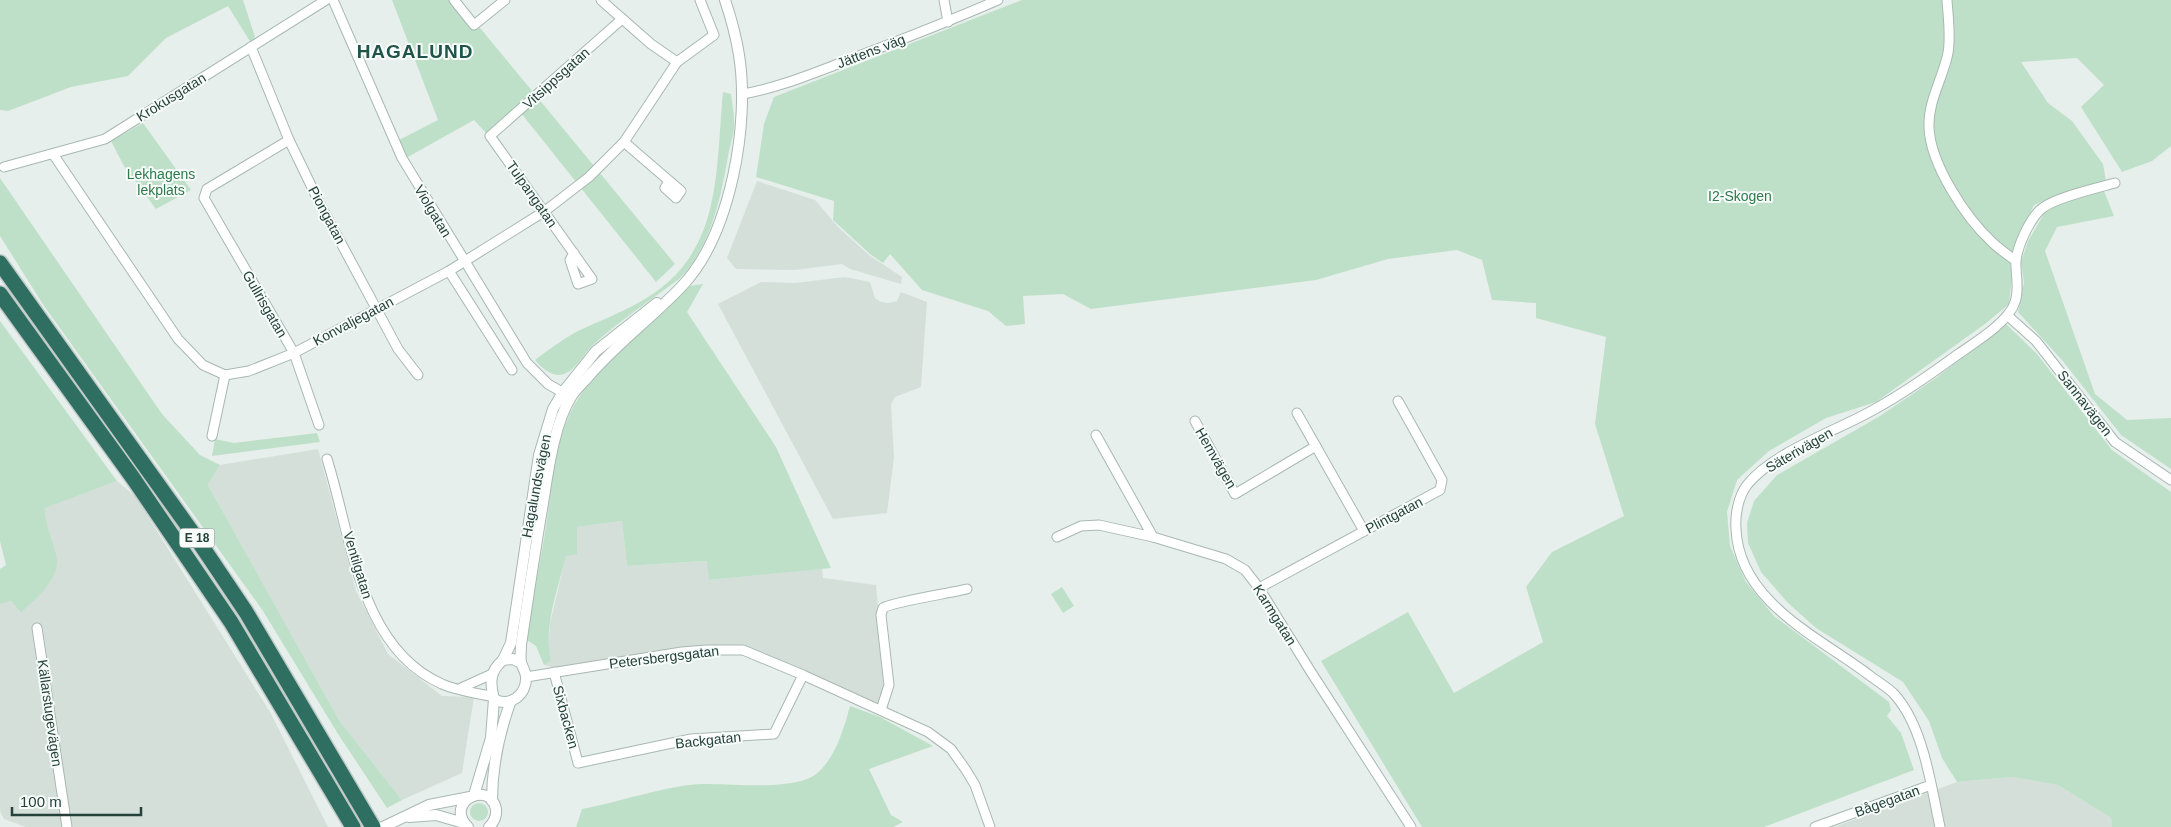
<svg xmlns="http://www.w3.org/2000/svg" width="2171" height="827" font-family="Helvetica,sans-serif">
<rect width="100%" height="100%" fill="#e6efeb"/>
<g fill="#d4dfda">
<path d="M757,181L815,200L838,227L869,255L902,277L901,284L850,269L842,264L795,270L736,269L727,258Z"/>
<path d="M845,277L870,282L875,298L881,302L889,303L897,301L901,292L927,302L921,387L895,397L891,405L894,457L887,513L833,519L718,304L761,282L795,283Z"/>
<path d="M318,449L356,591L388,654L442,696L474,697L462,773L402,800L339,720L208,485L220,465Z"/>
<path d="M117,481L135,496L270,712L328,827H26L4,819L0,811V604L11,601L21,613L49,584L57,563L45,520V507Z"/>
<path d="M622,521L627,566L708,561L710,580L822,568L823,578L876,585L885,684L878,705L743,646L710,645L556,668L544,665L551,661L548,650L550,624L566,555L577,553L576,527Z"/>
<path d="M2012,777L2058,785L2111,818L2112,827H1834L1957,782Z"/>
</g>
<g fill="#bfe0c8">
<path d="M0,0H243L255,37L251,43L228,6L166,38L128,76L71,87L8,111L0,110Z"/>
<path d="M392,0H457L675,264L656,282L517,108L486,133L474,120L406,158L397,141L438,120Z"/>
<path d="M1022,0H1944L1946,35L1943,56L1930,94L1925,126L1939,172L2010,260L2012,277L2009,304L1985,324L1876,402L1826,418L1769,451L1737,480L1727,512L1730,546L1746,582L1774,616L1889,702L1891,710L1887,716L1901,733L1914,770L1764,827H1422L1321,661L1408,612L1454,693L1543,642L1526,587L1552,552L1624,516L1595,424L1606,337L1536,318V303L1492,300L1482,260L1457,250L1388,259L1316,280L1091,309L1063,294L1023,296L1025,324L1006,326L988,311L922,290L890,254L883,263L870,254L833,220L834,201L756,177L764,124L774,97Z"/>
<path d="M1952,0H2171V146L2152,161L2122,172L2081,107L2104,85L2077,58L2021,62L2048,103L2072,121L2103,164L2106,181L2064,193L2034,205L2012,252L1982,228L1955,189L1935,148L1932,128L1936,95L1954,33Z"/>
<path d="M723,92L731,94C732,103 734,112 734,121C735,131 731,142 729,151C721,196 712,246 679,279C651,300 620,320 594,344C584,353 577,369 564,374C552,378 542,368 535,360C548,350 562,340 576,332C597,322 618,314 638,303C723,257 715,176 723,92Z"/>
<path d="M143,123L191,190L156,209L124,166L111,141Z"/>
<path d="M0,178L162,414L200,455L220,465L208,485L339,720L402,800L387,808L338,734L263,611L44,306L0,236Z"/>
<path d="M2104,191L2114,216L2057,227L2045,251L2095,394L2127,420L2171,418V469L2121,435L2062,360L2018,312L2024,283L2021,262L2028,241L2045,212L2068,200Z"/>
<path d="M703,284L687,312L776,447L831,568L709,580L707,561L627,566L622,521L577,527V554L566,556C558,589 543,627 551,661L544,665L536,646L527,640C531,606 538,573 544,539C551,496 554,435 578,399C607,353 653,324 690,286Z"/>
<path d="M0,321L117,481L45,508C44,526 59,553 57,564C55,584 34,600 21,613L11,601L0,604V569L6,565L0,541Z"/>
<path d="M2006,324L2037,354L2112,450L2171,492V827H2112L2111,818L2058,785L2012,777L1957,782L1942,758L1929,721L1903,682L1816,628L1788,603L1761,572L1748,543L1747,523L1754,501L1777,475L1880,416L1936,378Z"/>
<path d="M317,433L320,442L212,456L215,439L234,443Z"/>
<path d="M1062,587L1074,606L1063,613L1051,594Z"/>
<path d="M850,706L880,717L933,746L869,769L891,815L903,822L893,827H576L582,809C620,802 664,786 701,784C733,783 776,790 807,779C832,770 844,729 850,706Z"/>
<circle cx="479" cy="812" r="9"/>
</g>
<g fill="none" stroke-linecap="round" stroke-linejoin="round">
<g stroke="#a8b8b2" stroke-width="11">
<g id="minor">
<path d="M333,0L402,158L527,363L548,384L567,395"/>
<path d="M454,0L474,25L505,0"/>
<path d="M601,0L651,44L677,62"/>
<path d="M944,0L948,22"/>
<path d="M1947,0C1948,17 1951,36 1948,53C1943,78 1928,101 1929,127C1930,164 1966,218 1992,242C1999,249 2008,255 2016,261"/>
<path d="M251,47L289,140L320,204L398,349L418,375"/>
<path d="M742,94C779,88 816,72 851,59C901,40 950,21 998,0"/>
<path d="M289,140L207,189L204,198L294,353L319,425"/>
<path d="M624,142L681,191L676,198L665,188L669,181"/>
<path d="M53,154L178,339L203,365L225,375L249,371L294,353L449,271L545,211L589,177L624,142L677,62L714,35L700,0"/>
<path d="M4,167L105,139L326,0"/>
<path d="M574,253L570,260L578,284L592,279L490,136L622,19"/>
<path d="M449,271L512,370"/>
<path d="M2008,316L2036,341L2115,442L2171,480"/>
<path d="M1297,413L1364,531"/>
<path d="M1195,421L1235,494L1316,446"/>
<path d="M1096,435L1153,537"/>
<path d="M212,436L225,375"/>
<path d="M327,459C351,534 359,648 442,684C457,691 477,693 494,697"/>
<path d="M1057,537L1081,526L1099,525L1153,537L1226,559L1245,570L1259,588L1311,672L1411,827"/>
<path d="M1259,588L1440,490L1442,480L1398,401"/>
<path d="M37,628L67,827"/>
<path d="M554,672L578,763L691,739L774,734L803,675"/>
<path d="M526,677L682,652L707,650H743L803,675L928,732L951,749L966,770L975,785L990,827"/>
<path d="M461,688L492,674"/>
<path d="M881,710L889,685L881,615L883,608C892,602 951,593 967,589"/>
<path d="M1815,827L1931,785"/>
<path d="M1940,827C1931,786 1924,728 1895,695C1889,688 1878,682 1869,675C1819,637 1739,602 1736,529C1735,515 1738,497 1747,485C1774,451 1837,431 1875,409C1904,393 1931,374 1957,355C1974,343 2009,322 2015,302C2020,288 2015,274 2016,260C2018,245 2029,221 2040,210C2052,198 2097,188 2115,183"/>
</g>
</g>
<g stroke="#a8b8b2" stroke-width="12">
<g id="tertiary">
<path d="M503,660L511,643L539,455L553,409L563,392L596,351L657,303"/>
<path d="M521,663L513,659L503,660C489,672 490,683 494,699C509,708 527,695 526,677C526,672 522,667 521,662C520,657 521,651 521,645C528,598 535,550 543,503C548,472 554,424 571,397C575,390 583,383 588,377C617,343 653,317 683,285C731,233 750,123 739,55C736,36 731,18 725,0"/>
<path d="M474,795L491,738L494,699"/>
<path d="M492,801C492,768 499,734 510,703"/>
<path d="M409,817L436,815L464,823"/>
<path d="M383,827L429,805L470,797"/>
<path d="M468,827C443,802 490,779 496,809C497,817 494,822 489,827"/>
</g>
</g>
<g stroke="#c2cac8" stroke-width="18">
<g id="motorway">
<path d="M0,263L197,539L246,612L373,827"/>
<path d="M0,294L133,478L231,622L353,827"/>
</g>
</g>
<use href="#minor" stroke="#fff" stroke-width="9"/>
<use href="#tertiary" stroke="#fff" stroke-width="10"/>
<use href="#motorway" stroke="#2f6f62" stroke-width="15"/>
</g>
<g text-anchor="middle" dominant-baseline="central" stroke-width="4" stroke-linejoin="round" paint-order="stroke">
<rect fill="#f7fbf9" stroke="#637a73" stroke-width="1" x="179.5" y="528.5" width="35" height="19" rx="4"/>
<g font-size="12" font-weight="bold" fill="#24423a">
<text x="197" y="538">E 18</text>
</g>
<g font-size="14" fill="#24423a" stroke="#f7fbf9">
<text transform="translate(871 51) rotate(-21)">Jättens väg</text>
<text transform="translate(556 78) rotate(-42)">Vitsippsgatan</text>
<text transform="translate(171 97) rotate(-32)">Krokusgatan</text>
<text transform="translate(532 194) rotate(55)">Tulpangatan</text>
<text transform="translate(433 211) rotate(59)">Violgatan</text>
<text transform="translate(327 215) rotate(62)">Piongatan</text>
<text transform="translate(265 304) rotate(60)">Gullrisgatan</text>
<text transform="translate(353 321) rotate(-28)">Konvaljegatan</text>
<text transform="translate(2085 403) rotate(52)">Sannavägen</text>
<text transform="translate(1799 450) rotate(-30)">Säterivägen</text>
<text transform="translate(1216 458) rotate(60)">Hemvägen</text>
<text transform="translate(536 486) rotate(-79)">Hagalundsvägen</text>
<text transform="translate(1394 515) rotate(-28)">Plintgatan</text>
<text transform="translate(358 565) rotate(73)">Ventilgatan</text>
<text transform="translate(1275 615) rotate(58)">Karmgatan</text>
<text transform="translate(664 657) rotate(-7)">Petersbergsgatan</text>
<text transform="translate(50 713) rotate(82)">Källarstugevägen</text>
<text transform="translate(566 717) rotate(75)">Sixbacken</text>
<text transform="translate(708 740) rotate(-6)">Backgatan</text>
<text transform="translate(1887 801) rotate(-20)">Bågegatan</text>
</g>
<g font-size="14" fill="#2d7a4b" stroke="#f7fbf9">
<text x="161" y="174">Lekhagens<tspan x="161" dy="16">lekplats</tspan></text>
<text x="1740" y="196">I2-Skogen</text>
</g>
<g font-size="19" font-weight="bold" letter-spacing="1" fill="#1f5548" stroke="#f7fbf9">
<text x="415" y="51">HAGALUND</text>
</g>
</g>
<path d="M12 807v8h129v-8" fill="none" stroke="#24423a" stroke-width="2.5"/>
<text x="20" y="807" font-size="15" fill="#24423a" stroke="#f7fbf9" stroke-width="4" paint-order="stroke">100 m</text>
</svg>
